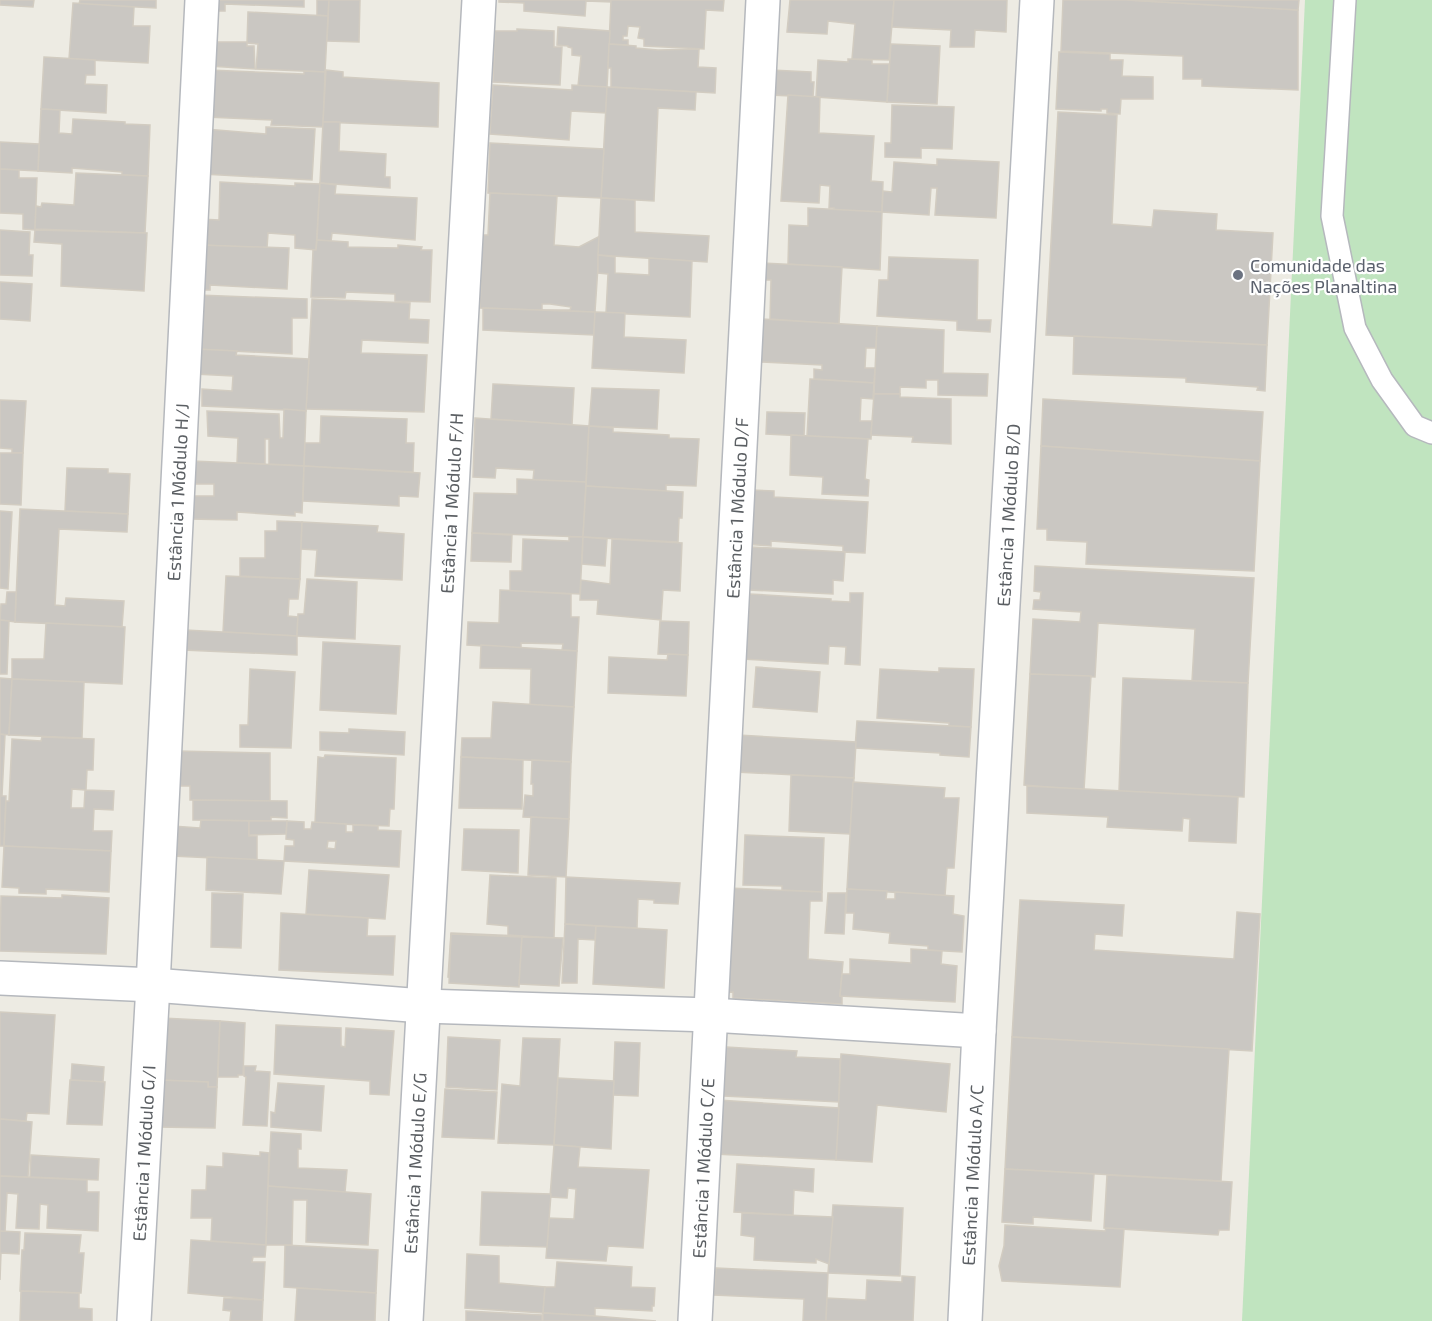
<svg xmlns="http://www.w3.org/2000/svg" width="1432" height="1321" font-family="'Exo 2',sans-serif">
<rect width="100%" height="100%" fill="#edebe3"/>
<path fill="#c0e4bf" d="M1305,0H1432V1321H1242Z"/>
<g fill="#cac7c2" stroke="#d2ccc1" stroke-width="1.5" fill-rule="evenodd">
<path d="M0,0H34L33,7L0,5Z"/>
<path d="M80,0H156V8L79,4Z"/>
<path d="M211,0H304V7L225,4V11H212Z"/>
<path d="M317,0H329L328,16L317,15Z"/>
<path d="M329,0H360L359,42L327,41Z"/>
<path d="M499,0H611V2L586,1L585,16L524,11V3L499,2Z"/>
<path d="M611,0H724L723,11L706,10L704,49L644,46V39L638,38L640,27L628,26L627,36H623V40H628V45L609,44Z"/>
<path d="M790,0H894L889,60L852,59L855,24L828,21L827,34L787,32Z"/>
<path d="M894,0H1007L1006,32L975,30L974,47H950L951,30L892,27Z"/>
<path d="M1063,0H1127L1298,10V90L1202,86V79H1183V56L1061,51Z"/>
<path d="M1127,0H1299L1298,10Z"/>
<path d="M73,3L134,7L133,26H150L148,63L69,59Z"/>
<path d="M248,12L328,16L325,72L256,69L258,44L247,43Z"/>
<path d="M558,27L610,31L607,87L578,86L581,56L572,55V48L568,47V46L557,45Z"/>
<path d="M517,29L554,31V47H562L560,85L493,82L495,31H517Z"/>
<path d="M211,42H247V46H254L255,69L209,66Z"/>
<path d="M609,44L636,46V48L658,50L699,49L698,67L716,68L715,93L611,87V68H608Z"/>
<path d="M891,44L940,46L937,104L887,102Z"/>
<path d="M1059,52L1110,54V60H1123L1122,76L1153,77V99H1121L1120,114L1107,113V109H1101V111L1056,109Z"/>
<path d="M44,57L95,60V75H86L85,84L107,85L106,113L41,109Z"/>
<path d="M848,59L872,60V64H889L887,102L816,97L818,60L848,62Z"/>
<path d="M209,70L304,74V71L325,72L323,127L271,125L272,120L207,117Z"/>
<path d="M326,70L343,72V77L439,83L438,127L323,122Z"/>
<path d="M771,70L811,72V82H814L813,97L770,95Z"/>
<path d="M493,85L572,90V85L607,87L606,113L571,111L569,140L490,134Z"/>
<path d="M607,87L696,92L695,110L658,108L654,201L601,198Z"/>
<path d="M788,95L820,97L819,133L874,136L871,181L883,182L882,212L834,210V208H829L830,186L820,185L819,203L781,201Z"/>
<path d="M892,105L954,107L952,149L921,148V158L885,157V143H891Z"/>
<path d="M41,109L60,110L59,133L72,134L73,119L125,122V124L150,125L148,176L122,175V172L72,168V173L38,171Z"/>
<path d="M1058,112L1117,115L1112,224L1152,227L1154,210L1217,214L1216,230L1273,233L1267,345L1046,335Z"/>
<path d="M323,122H340L339,151L386,154L385,177H390V188L320,183Z"/>
<path d="M266,127L315,129L312,180L203,174L206,129L266,134Z"/>
<path d="M0,142L39,144L38,171L0,169Z"/>
<path d="M490,143L604,149L601,198L488,193Z"/>
<path d="M937,159L999,162L996,218L935,215L937,188H931L929,215L882,212L883,191L892,192L894,162L937,165Z"/>
<path d="M0,169L19,170V178H37L35,230L23,229V214L0,213Z"/>
<path d="M76,173L148,176L145,233L35,229L36,206L41,207L42,203L74,205Z"/>
<path d="M220,182L295,186V183L320,184L316,250L295,248V235L268,233L267,248L200,245L201,219L219,220Z"/>
<path d="M320,183L336,185L335,194L417,198L415,240L332,233L331,242L317,240Z"/>
<path d="M490,193L557,196L554,245L579,247L600,236L595,312L480,308L483,235H488ZM542,304H550L571,307L570,310H542Z"/>
<path d="M601,198L635,200V232L709,236L707,262L598,255Z"/>
<path d="M808,208L882,212L880,270L788,264L789,225L808,226Z"/>
<path d="M0,230L30,232L29,255H33L32,276L0,275Z"/>
<path d="M35,230L147,233L144,291L61,286L62,244L34,242Z"/>
<path d="M317,240L348,242V247L398,248V245L422,247L421,250H432L430,302L395,301V294L346,292L345,298L311,297L313,250H316Z"/>
<path d="M200,245L289,248L287,289L210,285V290H198Z"/>
<path d="M598,255L615,257V273L649,275V258L692,261L690,317L606,313L608,274L598,273Z"/>
<path d="M889,257L978,260L977,320H991L990,332L957,330V321L877,316L879,280H888Z"/>
<path d="M762,263L842,267L839,324L770,319L771,280H761Z"/>
<path d="M0,282L32,284L30,321L0,319Z"/>
<path d="M198,295L307,299V318H292V354L193,349Z"/>
<path d="M312,299L410,303L409,319L429,320L428,343L362,340L361,353L427,355L424,412L306,409Z"/>
<path d="M483,308L595,312L594,335L483,330Z"/>
<path d="M595,312L625,313L624,337L686,340L684,373L592,368Z"/>
<path d="M762,319L877,326L876,348H866L865,368H875L874,383L814,379V369L822,370V365L760,362Z"/>
<path d="M877,326L944,330L943,373L988,374L987,396L938,395V380H926V388L900,387V394H874Z"/>
<path d="M1074,336L1267,345L1265,391L1257,390L1258,387L1186,382V378L1073,374Z"/>
<path d="M196,349L237,351L236,355L309,359L306,411L202,406V389L232,391L233,376L195,374Z"/>
<path d="M810,379L874,383L873,399L861,398L860,421H872L871,439L807,436Z"/>
<path d="M493,384L574,388L572,425L491,419Z"/>
<path d="M592,388L659,390L657,429L589,426Z"/>
<path d="M874,394H900V397L951,399V444L912,442L913,437L871,435Z"/>
<path d="M1043,399L1263,412L1260,461L1041,446Z"/>
<path d="M0,400L26,401L23,453H12V449L0,448Z"/>
<path d="M284,409L306,411L304,466L269,464V439H265V464L237,463L238,438L208,436L207,411L279,414L280,438H283Z"/>
<path d="M767,412L805,413L804,436L766,434Z"/>
<path d="M321,416L407,419L406,443H414L413,472L304,466L305,443H320Z"/>
<path d="M475,418L589,426L586,482L533,480L534,470L496,468L495,478L473,477Z"/>
<path d="M589,426L613,428V432L669,435V438L699,439L696,486L666,485V491L586,486Z"/>
<path d="M791,435L868,439L865,479L869,480L868,496L822,494L823,477L790,475Z"/>
<path d="M1041,446L1260,461L1254,571L1086,564L1087,542L1047,540V529H1037Z"/>
<path d="M0,453H23L21,505L0,504Z"/>
<path d="M192,461L304,466L302,513L295,512V516L237,512V520L189,519L190,496H214V484H191Z"/>
<path d="M304,466L420,473L418,497L399,496V506L303,501Z"/>
<path d="M67,468L108,469V473L130,474L128,514L65,511Z"/>
<path d="M517,479L586,482L583,537L472,533L474,493L517,494Z"/>
<path d="M586,486L683,492L682,518H679L678,542L583,537Z"/>
<path d="M750,490L774,491V497L868,502L865,553L843,552V546L771,541V546L745,544Z"/>
<path d="M20,509L128,514L127,532L59,529L55,605L65,606L66,598L124,601L122,627L15,622Z"/>
<path d="M0,511L12,512L8,589L0,588Z"/>
<path d="M277,521L302,522L300,579L240,576V558H265V531H277Z"/>
<path d="M302,522L378,526L377,532L404,534L402,580L315,576L317,550L301,549Z"/>
<path d="M472,533L512,535L511,562L471,561Z"/>
<path d="M569,537H583L580,594L510,591V571H522L523,539L569,541Z"/>
<path d="M583,537L607,539L605,566L582,564Z"/>
<path d="M612,539L682,543L680,591L663,590L661,620L597,614L598,600H580L581,580L610,584Z"/>
<path d="M751,547L845,552L843,581L833,580V594L749,590Z"/>
<path d="M1035,566L1254,578L1248,683L1192,681L1195,629L1098,623L1095,677L1030,674L1033,619L1080,622L1081,612L1033,609L1034,600H1040L1041,592L1034,591Z"/>
<path d="M226,576L300,579L298,599H289L288,616L298,617L297,636L223,632Z"/>
<path d="M307,579L357,582L355,639L297,636L298,614H304Z"/>
<path d="M500,590L571,594V617H579L577,651L562,650L563,644L521,643V648L467,645L468,622L499,623Z"/>
<path d="M7,592H16L15,622L0,620L1,604H6Z"/>
<path d="M850,593H863L860,665L845,664L846,647L829,646L828,664L742,659V640H747L750,594L831,599V601L850,602Z"/>
<path d="M0,620L9,621L7,674H0Z"/>
<path d="M660,621L689,622L688,655L658,654Z"/>
<path d="M46,623L125,627L122,684L12,679V659H44Z"/>
<path d="M185,630L297,636V655L183,650Z"/>
<path d="M323,642L400,646L396,714L320,710Z"/>
<path d="M481,645L577,651L574,707L530,705L531,669L480,668Z"/>
<path d="M668,654L688,655L686,696L608,693L609,657L667,660Z"/>
<path d="M756,667L820,672L817,712L753,707Z"/>
<path d="M939,668L974,669L971,727L949,726V723L877,718L880,669L939,672Z"/>
<path d="M250,669L295,672L291,748L240,747V725H248Z"/>
<path d="M1030,674L1091,676L1084,790L1024,785Z"/>
<path d="M0,678L12,679L9,735L0,734Z"/>
<path d="M1123,678L1248,683L1244,797L1119,791Z"/>
<path d="M12,679L84,682L82,738L9,735Z"/>
<path d="M493,702L574,707L571,762L461,757L462,738H491Z"/>
<path d="M857,721L971,727L969,757L940,755V753L855,748Z"/>
<path d="M349,729L405,732L404,755L320,750V732L349,733Z"/>
<path d="M0,734L5,735L2,796H6L4,846H0Z"/>
<path d="M738,735L856,742L854,778L736,772Z"/>
<path d="M42,737L94,739L93,770H87L86,790L114,791L113,810L94,809L93,831H112L111,851L4,846L6,801H9L12,739L41,741ZM72,789L85,790L84,808H71Z"/>
<path d="M177,751L270,753V801L190,800V786H176Z"/>
<path d="M325,755L396,758L394,809H390L389,826L315,823L318,757L324,758Z"/>
<path d="M461,757L523,760L522,809L459,808Z"/>
<path d="M532,760L571,762L569,819L523,817L525,795L533,796V784H531Z"/>
<path d="M791,775L854,778L850,834L789,831Z"/>
<path d="M853,782L945,788L944,798H959L954,868H947L945,896L847,889Z"/>
<path d="M1027,786L1238,797L1236,843L1189,841L1190,819L1183,818L1182,831L1107,827L1108,817L1027,813Z"/>
<path d="M193,800L287,801V818L271,817V821L193,820Z"/>
<path d="M531,817L569,819L566,877L528,875Z"/>
<path d="M201,820L249,821V836H257V860L172,856L173,826L200,828Z"/>
<path d="M249,821H287L286,834L249,835Z"/>
<path d="M287,821L304,822V829H311L312,822L346,824V832H353V825L378,826V830L401,831L399,867L284,861L285,846H294V840L286,839ZM328,841H336L335,849L327,848Z"/>
<path d="M464,829L519,830L518,873L462,870Z"/>
<path d="M745,835L824,838L822,892L782,890V886L743,885Z"/>
<path d="M4,846L111,851L109,892L46,889V894L19,893V888L2,887Z"/>
<path d="M207,857L284,861L281,894L206,890Z"/>
<path d="M309,870L389,875L385,919L306,914Z"/>
<path d="M490,875L556,878L554,938L508,935V926L487,924Z"/>
<path d="M566,877L680,883L678,904L654,903V900L638,899L637,928L565,924Z"/>
<path d="M728,888L822,892V901H810L808,959L843,962L840,996H842V1004L733,998V992L723,993Z"/>
<path d="M847,889L887,891L886,899H895V892L954,896L953,914L964,916L962,952L928,950V946L889,943L890,933L853,929L854,913H846Z"/>
<path d="M212,893L243,894L241,948L211,947Z"/>
<path d="M828,893H846L844,934L825,933Z"/>
<path d="M62,895L109,898L106,954L0,951L1,896L62,898Z"/>
<path d="M1020,900L1124,905L1122,936L1095,934L1094,950L1234,959L1237,912L1260,914L1252,1051L1012,1037Z"/>
<path d="M281,913L368,918L367,936H395L393,975L279,970Z"/>
<path d="M565,924L596,926L595,940L578,939L577,983H562Z"/>
<path d="M596,926L667,930L664,988L593,984Z"/>
<path d="M451,933L522,936L520,981L448,977Z"/>
<path d="M451,934L522,937L519,987L449,983Z"/>
<path d="M522,937L563,938L559,986L519,984Z"/>
<path d="M911,949L942,951L941,964L957,966L955,1002L840,996L842,974H850V959L911,963Z"/>
<path d="M0,1012L55,1015L49,1114L27,1113L26,1121L0,1119Z"/>
<path d="M162,1018L220,1021L217,1087H208V1082L157,1080Z"/>
<path d="M220,1021L245,1023L243,1075H238V1077H218Z"/>
<path d="M276,1025L341,1028V1046L345,1047L346,1028L394,1031L389,1095L370,1094V1081L274,1074Z"/>
<path d="M448,1037L500,1040L497,1090L446,1087Z"/>
<path d="M1012,1037L1229,1049L1221,1181L1005,1169Z"/>
<path d="M523,1038L560,1039L554,1145L498,1143L502,1084L520,1086Z"/>
<path d="M615,1042L640,1043L638,1096L613,1095Z"/>
<path d="M726,1047L797,1051L796,1057L840,1059L839,1102L724,1096Z"/>
<path d="M841,1054L950,1064L946,1112L877,1105L872,1162L836,1160Z"/>
<path d="M72,1064L104,1067L103,1082L71,1080Z"/>
<path d="M244,1066H256L255,1071L270,1072L267,1126L243,1125L246,1077L244,1076Z"/>
<path d="M558,1078L614,1081L611,1149L554,1145Z"/>
<path d="M70,1080L105,1082L102,1125L67,1124Z"/>
<path d="M160,1080L208,1082V1087H217L215,1128L157,1127Z"/>
<path d="M278,1083L324,1086L321,1131L271,1127V1112L275,1113Z"/>
<path d="M445,1089L497,1092L494,1139L442,1137Z"/>
<path d="M718,1100L839,1108L836,1160L715,1154Z"/>
<path d="M0,1119L32,1122L28,1177L0,1176Z"/>
<path d="M271,1132L301,1134V1149H298V1168L347,1170L345,1192L268,1186Z"/>
<path d="M554,1145L580,1147L578,1167L649,1170L643,1248L608,1246L606,1261L546,1258L549,1218L574,1219L576,1189L568,1188L567,1198L550,1197Z"/>
<path d="M260,1152L269,1153L266,1245L211,1241L212,1218H191L192,1190H206L207,1166L223,1167V1153L260,1156Z"/>
<path d="M31,1155L99,1159L98,1180L30,1177Z"/>
<path d="M737,1164L814,1169L813,1192L794,1190L793,1215L734,1212Z"/>
<path d="M1005,1169L1094,1174L1091,1221L1033,1217V1224L1002,1222Z"/>
<path d="M1107,1175L1232,1182L1229,1230H1219L1218,1235L1104,1228Z"/>
<path d="M0,1176L87,1180V1192H99L98,1231L47,1228L48,1205L40,1204L39,1229L16,1228L18,1194L7,1193L5,1232L0,1231Z"/>
<path d="M268,1186L371,1194L368,1245L306,1242L307,1200H293L292,1245H266Z"/>
<path d="M482,1192L551,1194L547,1247L480,1245Z"/>
<path d="M833,1205L903,1208L900,1276L828,1273Z"/>
<path d="M742,1213L833,1217L829,1264L816,1259V1263L754,1260L755,1237L741,1235Z"/>
<path d="M1005,1225L1105,1231L1106,1228L1124,1229L1120,1287L1002,1281L999,1266L1004,1246Z"/>
<path d="M0,1231L20,1232L19,1254L1,1253L0,1280Z"/>
<path d="M25,1233L81,1235L79,1253H84L81,1293L20,1291L22,1250H24Z"/>
<path d="M191,1240L266,1245L265,1257H253L252,1262H265L263,1300L188,1293Z"/>
<path d="M285,1245L378,1250L376,1293L284,1287Z"/>
<path d="M467,1254L499,1256V1283L545,1287L543,1313L465,1308Z"/>
<path d="M557,1262L632,1267L631,1287L655,1288L654,1306H652V1311L595,1308V1316L543,1313L545,1287H555Z"/>
<path d="M716,1268L828,1273L826,1321H803L804,1299L714,1295Z"/>
<path d="M902,1276L915,1277L913,1321H826L827,1298L866,1300L867,1280L902,1282Z"/>
<path d="M297,1288L376,1293L375,1321H295Z"/>
<path d="M21,1291L79,1293V1308L92,1309V1321H20Z"/>
<path d="M224,1298L263,1300L262,1321H230L231,1311L223,1310Z"/>
<path d="M466,1311L542,1315V1321H466Z"/>
<path d="M543,1313L595,1316L656,1321H543Z"/>
</g>
<g fill="none" stroke-linecap="round" stroke-linejoin="round">
<g stroke="#b5b8bd" stroke-width="24">
<path id="lane" d="M1345,0L1332,216L1355,328L1382,380L1415,426L1432,433"/>
</g>
<g stroke="#b5b8bd" stroke-width="36">
<g id="street">
<path d="M0,978L153,985L423,1006L711,1015L979,1031"/>
<path id="s1" d="M134,1321L153,985L202,0"/>
<path id="s2" d="M406,1321L479,0"/>
<path id="s3" d="M695,1321L763,0"/>
<path id="s4" d="M965,1321L979,1031L1037,0"/>
</g>
</g>
<use href="#lane" stroke="#fff" stroke-width="21"/>
<use href="#street" stroke="#fff" stroke-width="33"/>
</g>
<circle fill="#6b7280" stroke="#fff" stroke-width="2" cx="1238" cy="275" r="6"/>
<g text-anchor="middle" dominant-baseline="central" stroke-width="4.5" stroke-linejoin="round" paint-order="stroke">
<g font-size="18" fill="#5b616d" stroke="#fff" text-anchor="start">
<text x="1250" y="265">Comunidade das<tspan x="1250" dy="21">Nações Planaltina</tspan></text>
</g>
<g font-size="18" fill="#5b5f63" stroke="#fff">
<text stroke="none"><textPath href="#s1" startOffset="830">Estância 1 Módulo H/J</textPath></text>
<text stroke="none"><textPath href="#s2" startOffset="819">Estância 1 Módulo F/H</textPath></text>
<text stroke="none"><textPath href="#s3" startOffset="814">Estância 1 Módulo D/F</textPath></text>
<text stroke="none"><textPath href="#s4" startOffset="807">Estância 1 Módulo B/D</textPath></text>
<text stroke="none"><textPath href="#s1" startOffset="168">Estância 1 Módulo G/I</textPath></text>
<text stroke="none"><textPath href="#s2" startOffset="158">Estância 1 Módulo E/G</textPath></text>
<text stroke="none"><textPath href="#s3" startOffset="153">Estância 1 Módulo C/E</textPath></text>
<text stroke="none"><textPath href="#s4" startOffset="146">Estância 1 Módulo A/C</textPath></text>
</g>
</g>
</svg>
